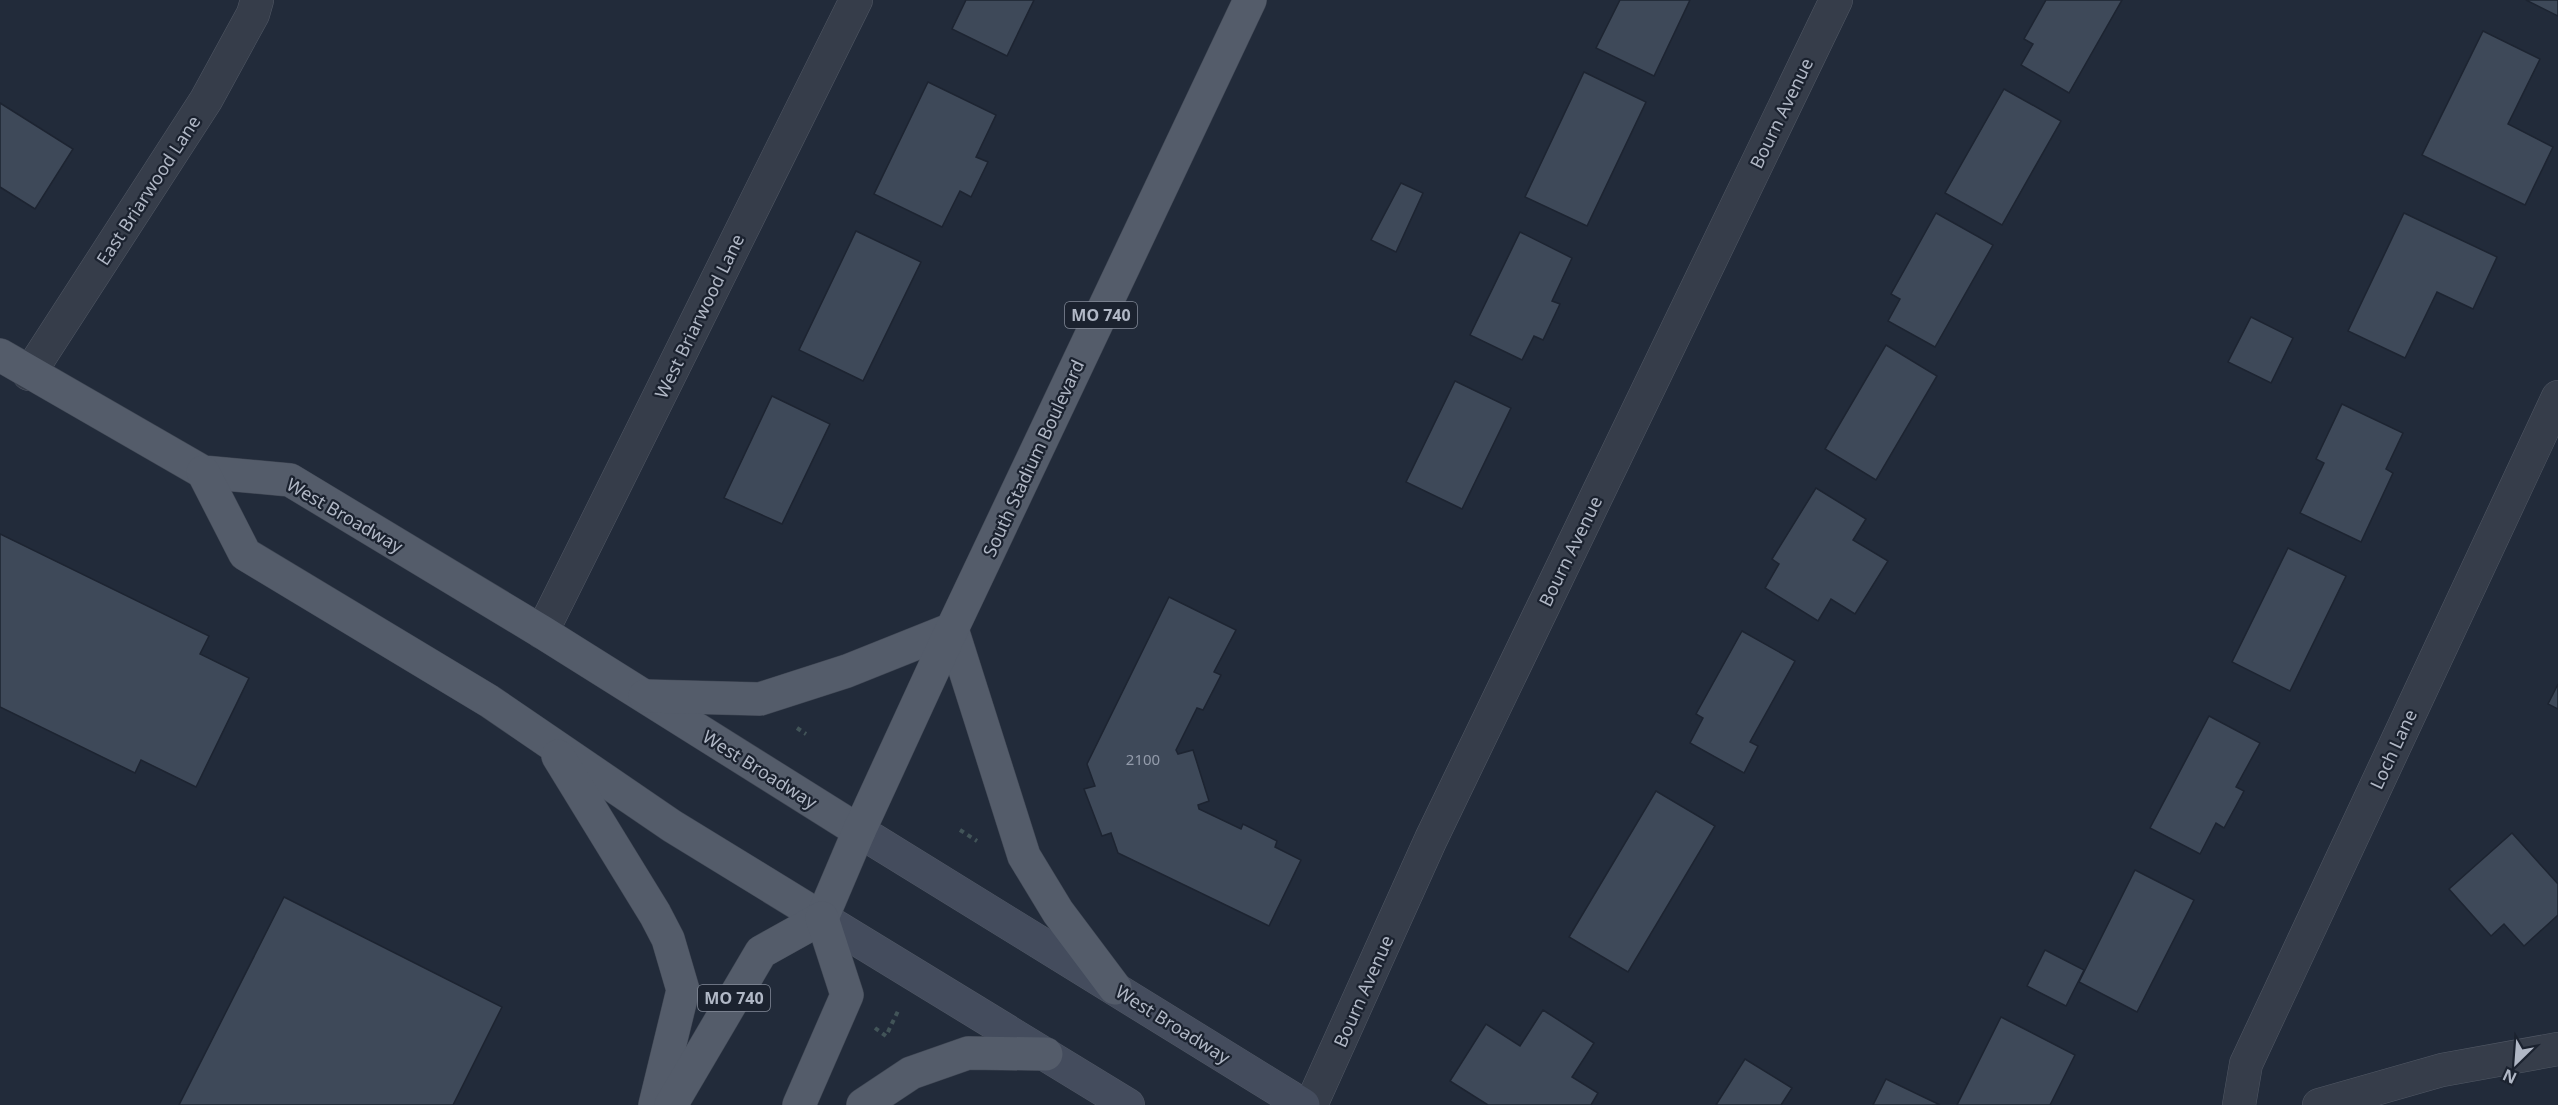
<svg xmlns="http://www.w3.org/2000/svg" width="2558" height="1105" font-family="'Noto Sans',sans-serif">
<rect width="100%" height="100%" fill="#222b3a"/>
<g fill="#3e4959" stroke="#1d2431" stroke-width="1.5">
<path d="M966,0H1034L1007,56L952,29Z"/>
<path d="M1620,0H1690L1654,76L1596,48Z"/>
<path d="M2046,0H2122L2069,93L2021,65L2033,44L2024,39Z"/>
<path d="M2526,0H2558V16Z"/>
<path d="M2483,31L2540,59L2508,124L2553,147L2525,205L2422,155Z"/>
<path d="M1584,72L1646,102L1587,226L1525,197Z"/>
<path d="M928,82L996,115L976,157L988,162L971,197L960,191L942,227L874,194Z"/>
<path d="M2004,89L2061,121L2002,225L1945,193Z"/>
<path d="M0,103L73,149L35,209L0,187Z"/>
<path d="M1401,183L1423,193L1396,252L1371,240Z"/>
<path d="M1936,213L1993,245L1935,347L1888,321L1900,299L1891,294Z"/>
<path d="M2404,213L2497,257L2473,309L2437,292L2405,358L2348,331Z"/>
<path d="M856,231L921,262L863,381L799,350Z"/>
<path d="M1520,232L1572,258L1552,301L1560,304L1543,340L1534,336L1522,360L1470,335Z"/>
<path d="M2251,317L2293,338L2271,383L2228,362Z"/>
<path d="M1886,345L1937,376L1876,480L1825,449Z"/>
<path d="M1455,381L1511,408L1462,509L1406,482Z"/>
<path d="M772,396L830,424L782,524L724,498Z"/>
<path d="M2342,404L2403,433L2386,469L2393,473L2361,542L2300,513L2324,463L2316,459Z"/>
<path d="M1816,488L1866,519L1853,540L1888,561L1855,614L1831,599L1818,621L1765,588L1779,564L1772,559Z"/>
<path d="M0,534L209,636L200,654L249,678L196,787L141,760L135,773L0,707Z"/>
<path d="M2288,548L2346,576L2290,691L2232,662Z"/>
<path d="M1169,597L1236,630L1214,672L1221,675L1203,710L1197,708L1176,750L1178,754L1193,750L1209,801L1198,805L1199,809L1241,829L1243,824L1277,841L1275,847L1301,860L1269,926L1118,853L1111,833L1102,836L1084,789L1095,786L1087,764Z"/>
<path d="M1742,631L1795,661L1750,742L1758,746L1744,773L1690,743L1703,718L1696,714Z"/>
<path d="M2558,684V709L2548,704Z"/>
<path d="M2209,716L2260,743L2236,787L2244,791L2224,828L2216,823L2200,854L2150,828Z"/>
<path d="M1656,791L1715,826L1628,972L1569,937Z"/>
<path d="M2512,833L2558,884V915L2524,946L2504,924L2491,936L2449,889Z"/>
<path d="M2135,870L2194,900L2137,1012L2079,982Z"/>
<path d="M284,897L502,1007L453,1105H179Z"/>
<path d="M2045,950L2084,970L2066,1006L2027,986Z"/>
<path d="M1543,1010L1594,1043L1572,1077L1598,1093L1591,1105H1488L1450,1081L1486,1024L1520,1046Z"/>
<path d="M2001,1017L2075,1055L2050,1105H1957Z"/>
<path d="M1745,1059L1792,1088L1781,1105H1716Z"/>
<path d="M1886,1079L1940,1105H1873Z"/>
</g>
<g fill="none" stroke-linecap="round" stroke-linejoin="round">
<g stroke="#515865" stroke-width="34">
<g id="minor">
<path d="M29,374L206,100L253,14L257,0"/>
<path d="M542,632L856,0"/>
<path d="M1311,1105L1431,839L1836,0"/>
<path d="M2239,1105L2246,1064L2558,397"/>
<path d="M2319,1105L2442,1070L2558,1049"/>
</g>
</g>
<g stroke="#515865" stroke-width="34">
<g id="secondary">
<path d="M859,831L1303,1105"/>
<path d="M822,918L1128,1105"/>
</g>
</g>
<g stroke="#3f4653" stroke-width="34">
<g id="primary">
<path d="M0,355L203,472L290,480L542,632L859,831"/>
<path d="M203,472L245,554L489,701L672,826L822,918"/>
<path d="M952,629L1024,856L1058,912L1115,988"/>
<path d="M645,696L760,699L847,671L952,629"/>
<path d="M558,756L655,914L668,939L683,990L655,1105"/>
<path d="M822,918L859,831L952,629L1250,0"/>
<path d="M671,1105L761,952L822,918"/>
<path d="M799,1105L847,995L822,918"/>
<path d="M863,1105L911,1073L968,1053L1046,1054"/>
</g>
</g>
<g stroke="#425458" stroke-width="4" stroke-dasharray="4.5 4.5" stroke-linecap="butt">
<path d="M797,728L806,734"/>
<path d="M960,830L977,841"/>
<path d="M875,1028L886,1036L898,1011"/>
</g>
<use href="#minor" stroke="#363d4a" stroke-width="33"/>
<use href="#secondary" stroke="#444c5d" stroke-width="33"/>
<use href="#primary" stroke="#545c6a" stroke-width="33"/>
</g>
<g text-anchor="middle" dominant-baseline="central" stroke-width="4.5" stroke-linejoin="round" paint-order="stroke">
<g font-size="15" fill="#949cab">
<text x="1143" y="759">2100</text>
</g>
<g fill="#1b222f" stroke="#848b99" stroke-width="1.5">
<rect x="1065" y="302" width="72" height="26" rx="4.5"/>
<rect x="698" y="985" width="72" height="26" rx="4.5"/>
</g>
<g font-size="16" font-weight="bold" fill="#b1b8c6">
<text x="1101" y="315">MO 740</text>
<text x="734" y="998">MO 740</text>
</g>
<g font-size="18" fill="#b1b8c6" stroke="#1b222f">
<text transform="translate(1781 113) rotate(-64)">Bourn Avenue</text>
<text transform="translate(148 190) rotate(-57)">East Briarwood Lane</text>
<text transform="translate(699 316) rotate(-64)">West Briarwood Lane</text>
<text transform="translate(1033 458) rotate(-65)">South Stadium Boulevard</text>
<text transform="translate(345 515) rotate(30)">West Broadway</text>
<text transform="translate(1570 551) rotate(-64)">Bourn Avenue</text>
<text transform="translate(2393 749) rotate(-65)">Loch Lane</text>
<text transform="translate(760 769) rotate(32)">West Broadway</text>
<text transform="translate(1363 991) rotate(-66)">Bourn Avenue</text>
<text transform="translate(1173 1024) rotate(32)">West Broadway</text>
</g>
</g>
<g transform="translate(2516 1063) rotate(205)" stroke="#1b222f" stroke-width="4.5" paint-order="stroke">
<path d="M0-4.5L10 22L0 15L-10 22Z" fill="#b1b8c6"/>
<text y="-9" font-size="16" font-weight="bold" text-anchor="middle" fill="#b1b8c6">N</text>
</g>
</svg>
